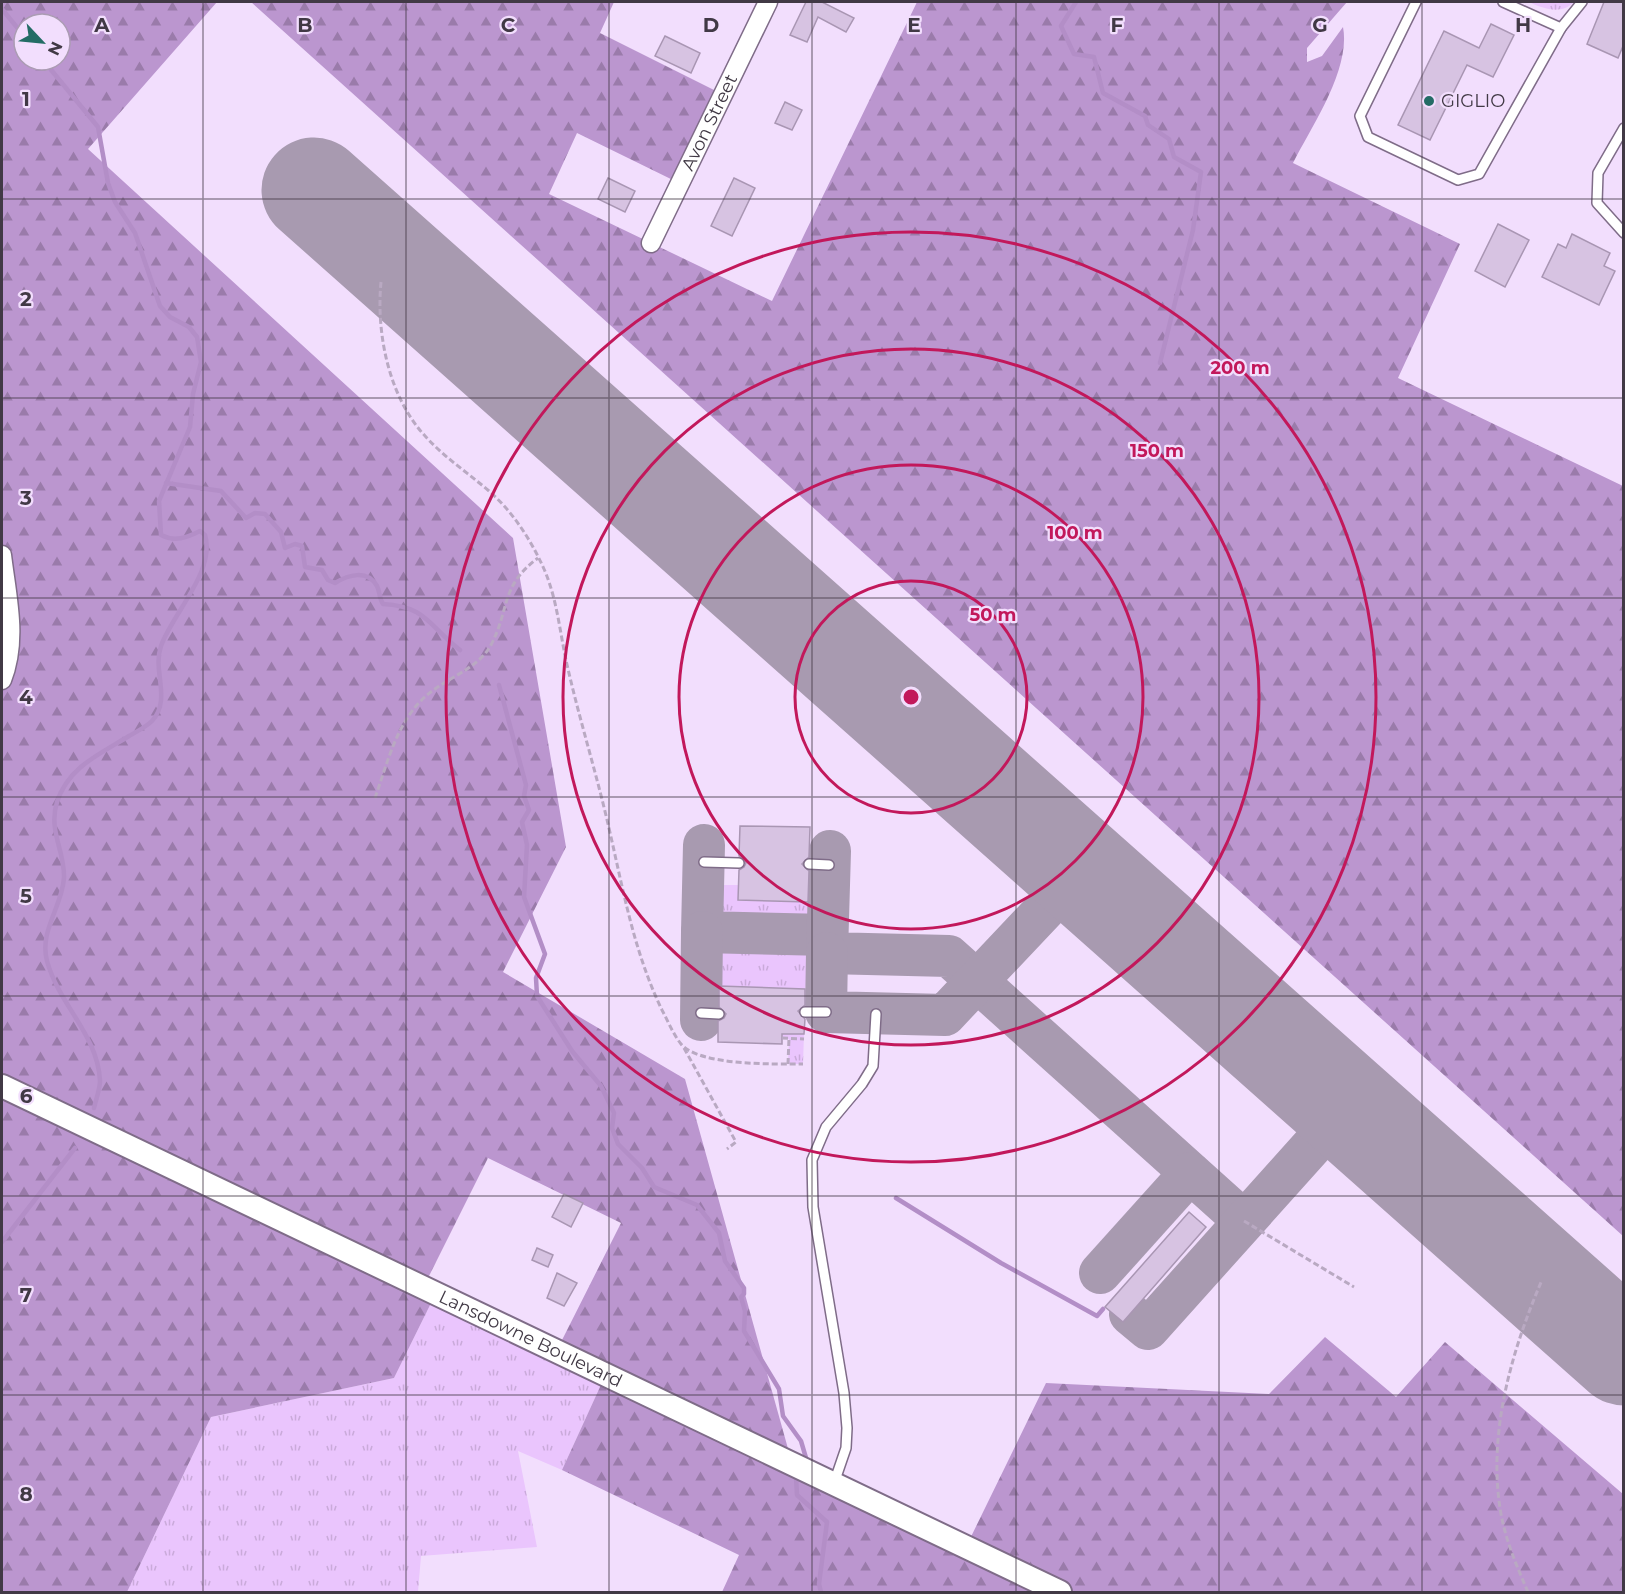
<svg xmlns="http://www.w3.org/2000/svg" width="1625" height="1594" font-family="Montserrat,sans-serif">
<defs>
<pattern id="grass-tufts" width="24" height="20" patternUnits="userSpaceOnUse" patternTransform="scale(1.5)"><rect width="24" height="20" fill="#eac5fd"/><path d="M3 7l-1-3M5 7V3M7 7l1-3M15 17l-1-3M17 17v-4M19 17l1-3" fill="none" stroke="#caaada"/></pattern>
<pattern id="forest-firs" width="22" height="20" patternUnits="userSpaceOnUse" patternTransform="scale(1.5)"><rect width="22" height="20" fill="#bb96cf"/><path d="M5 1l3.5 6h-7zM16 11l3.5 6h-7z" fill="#9a7baa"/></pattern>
</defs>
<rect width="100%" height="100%" fill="#f2defd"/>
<g fill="url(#grass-tufts)">
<path d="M1529,2H1574C1561,15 1544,9 1529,2Z"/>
<path d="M720,885H738V900L808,902L807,920L719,917Z"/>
<path d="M715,947L811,950L810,985H806L805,989L717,987V983H709L710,953Z"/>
<path d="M782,1034H804L803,1064H788L789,1039L782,1038Z"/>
<path d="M435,1295L605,1376L562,1470L518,1451L537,1547L421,1556L418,1592H127L211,1417L394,1378Z"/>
</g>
<g fill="url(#forest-firs)" fill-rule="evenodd">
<path d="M2,2H217L88,149L513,538L566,847L503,972L685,1079L792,1463L966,1547L1046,1383L1269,1394L1325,1337L1396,1397L1445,1342L1623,1494V1592H722L739,1555L562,1470L605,1376L556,1352L621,1223L488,1158L423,1288L435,1295L394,1378L211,1417L127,1592H2ZM24,24H60V60H24Z"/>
<path d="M251,2H614L600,33L722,94L679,183L577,133L549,194L772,301L917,2H1347L1307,48V62L1322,56L1343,27C1351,69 1312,126 1293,163L1460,244L1398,378L1623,486V1236Z"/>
</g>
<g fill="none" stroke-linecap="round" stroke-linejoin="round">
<g stroke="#b38ec7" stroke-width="4.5">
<path d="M1076,2L1061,26L1074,54L1094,57L1103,93L1145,116L1148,125L1169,139L1174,157L1201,172L1193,230L1160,363"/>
<path d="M2,9L24,36"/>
<path d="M43,60L98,127L108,183L115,202L135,233L160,306L170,317L189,327L197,337L201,362L193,394L190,427L159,501L161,535C175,542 186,538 200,531L205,535C216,571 172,614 161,646C152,671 172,699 152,721C146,727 136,732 129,736C100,754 68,767 57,802C48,831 65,851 64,878C62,907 39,931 47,961C59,1005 98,1035 100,1081C100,1089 96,1099 94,1108"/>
<path d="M166,483L221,491L246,518L255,513L265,514L281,532L285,548L295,544L302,546L305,567L322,570L328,580L335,583C348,575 367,569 377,586C380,592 379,598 383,604C426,606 429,626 460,650"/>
<path d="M499,685L526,785L524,796L529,810L522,822L527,845L524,897L545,954L536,978L537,996L572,1051L601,1086L614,1113L612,1128L618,1144L642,1168L654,1187L697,1205L719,1233L725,1261L744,1288V1294L741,1297L745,1311L744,1331L779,1389L783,1416L801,1441L806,1458"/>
<path d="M896,1198L1001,1263L1097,1316L1103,1309"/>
<path d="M2,1242L75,1148"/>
<path d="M796,1477L797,1495L827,1522L819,1584L821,1592"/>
</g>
<g stroke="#a89ab0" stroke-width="42">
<path d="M704,845L702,932L827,935"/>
<path d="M830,851L827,953L949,956L1244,1221"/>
<path d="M827,953L826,1012L945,1015L1081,871"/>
<path d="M701,1020L702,932"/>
<path d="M1100,1273L1190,1173"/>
<path d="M1130,1314L1148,1329L1347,1107"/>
</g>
<path stroke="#a89ab0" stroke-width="105" d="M314,190L1624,1353"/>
</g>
<g fill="#d7c3e2" stroke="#a996b3" stroke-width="1.5">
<path d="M806,2H822L854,18L846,32L818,17L807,42L790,35Z"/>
<path d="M1604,2H1623V46L1618,58L1587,44Z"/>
<path d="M1491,24L1514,35L1493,77L1467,65L1430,140L1398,125L1444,31L1479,48Z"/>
<path d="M665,36L700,53L691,73L655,56Z"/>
<path d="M785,102L802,110L792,130L775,123Z"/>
<path d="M608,178L635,191L625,212L598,199Z"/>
<path d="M734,178L755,188L732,236L711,226Z"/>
<path d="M1498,224L1529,240L1505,287L1475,271Z"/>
<path d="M1572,234L1610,253L1604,266L1615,271L1599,305L1542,277L1558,244L1566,248Z"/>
<path d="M740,826L810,827L809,857L802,864L809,871L808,902L738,900L739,870L744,867L746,863L739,856Z"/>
<path d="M719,986L805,989V1005L798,1011L805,1019L804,1034H782V1044L718,1042V1021L724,1018L726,1014L719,1007Z"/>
<path d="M564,1194L583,1203L571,1227L552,1217Z"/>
<path d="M1189,1212L1206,1227L1123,1322L1105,1307Z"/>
<path d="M537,1248L553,1255L548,1267L532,1260Z"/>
<path d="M557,1273L577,1283L564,1306L547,1298Z"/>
</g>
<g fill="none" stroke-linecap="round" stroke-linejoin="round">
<g stroke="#7f6c88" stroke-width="12">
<g id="service">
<path d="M1416,2L1360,116L1368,137L1458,180L1479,174L1561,28L1582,2"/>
<path d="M1503,2L1561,28"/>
<path d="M1624,128L1598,173L1597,203L1624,233"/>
<path d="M704,862L739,863"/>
<path d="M809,864L829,865"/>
<path d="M805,1012H826"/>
<path d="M701,1013L719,1014"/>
<path d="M834,1483L846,1448L847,1428L844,1393L813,1207L812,1160L826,1127L862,1084L873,1066L876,1014"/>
</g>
</g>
<g stroke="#7f6c88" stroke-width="21">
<g id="minor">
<path id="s1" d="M651,243L768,2"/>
<path d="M2,555C7,597 18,639 2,680"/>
</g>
</g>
<g stroke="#7f6c88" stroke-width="26">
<g id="tertiary">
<path id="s2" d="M2,1086L1060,1592"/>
</g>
</g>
<g stroke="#b9a9c2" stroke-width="3" stroke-dasharray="6 3" stroke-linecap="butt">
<path d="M381,282C376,334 389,398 426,437C444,457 468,473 489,491C513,512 531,540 544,569C558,601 560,636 568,669C580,721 596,772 608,824C623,888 633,950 662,1010C668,1021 673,1034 681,1044C699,1066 776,1064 803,1064"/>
<path d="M375,798C387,764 397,721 426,696C446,678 478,669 491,645C510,609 500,586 538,558"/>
<path d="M782,1038L804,1039"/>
<path d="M684,1048L736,1142L727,1149"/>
<path d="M788,1064L789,1038"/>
<path d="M1244,1221L1354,1287"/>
<path d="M1528,1592C1517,1567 1506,1541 1501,1514C1487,1435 1511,1352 1542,1280"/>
</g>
<use href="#service" stroke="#fff" stroke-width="9"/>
<use href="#minor" stroke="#fff" stroke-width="18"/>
<use href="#tertiary" stroke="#fff" stroke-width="22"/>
</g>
<path fill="none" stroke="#413945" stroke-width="1.5" stroke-opacity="0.55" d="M203,2V1592M406,2V1592M609,2V1592M812,2V1592M1016,2V1592M1219,2V1592M1422,2V1592M2,199H1624M2,398H1624M2,598H1624M2,797H1624M2,996H1624M2,1196H1624M2,1395H1624"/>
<g fill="none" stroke="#c2185b" stroke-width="3">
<circle cx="911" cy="697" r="116"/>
<circle cx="911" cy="697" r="232"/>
<circle cx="911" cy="697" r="348"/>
<circle cx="911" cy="697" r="465"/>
</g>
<circle fill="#236c65" stroke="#f2defd" stroke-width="2" cx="1429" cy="101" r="6"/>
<g text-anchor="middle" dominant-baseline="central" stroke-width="4.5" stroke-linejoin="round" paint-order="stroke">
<g font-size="18" fill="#413945" stroke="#f2defd" text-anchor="start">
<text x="1441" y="101">GIGLIO</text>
</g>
<g font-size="18" fill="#413945" stroke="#f2defd">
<text stroke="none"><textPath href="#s1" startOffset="134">Avon Street</textPath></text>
<text stroke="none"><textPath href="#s2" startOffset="586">Lansdowne Boulevard</textPath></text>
</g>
</g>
<g font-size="20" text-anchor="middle" font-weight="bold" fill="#413945" stroke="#f2defd" stroke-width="4.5" stroke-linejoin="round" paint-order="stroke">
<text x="102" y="32">A</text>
<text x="305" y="32">B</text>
<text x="508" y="32">C</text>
<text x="711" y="32">D</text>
<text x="914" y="32">E</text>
<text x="1117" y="32">F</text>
<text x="1320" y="32">G</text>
<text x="1523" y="32">H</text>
<text x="26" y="106">1</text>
<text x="26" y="306">2</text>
<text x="26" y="505">3</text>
<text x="26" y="704">4</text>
<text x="26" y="903">5</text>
<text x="26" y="1103">6</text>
<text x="26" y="1302">7</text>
<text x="26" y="1501">8</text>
</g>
<circle cx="911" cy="697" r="9" fill="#c2185b" stroke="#f2defd" stroke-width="3"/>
<g font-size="18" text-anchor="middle" font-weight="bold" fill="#c2185b" stroke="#f2defd" stroke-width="4.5" stroke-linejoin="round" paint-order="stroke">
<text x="1240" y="374">200 m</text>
<text x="1157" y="457">150 m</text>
<text x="1075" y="539">100 m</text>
<text x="993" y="621">50 m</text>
</g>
<rect width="1625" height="1594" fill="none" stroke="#413945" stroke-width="6"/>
<g transform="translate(42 42) rotate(116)"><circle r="28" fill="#f2defd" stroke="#ab9cb3" stroke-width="1.5"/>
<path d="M0-4.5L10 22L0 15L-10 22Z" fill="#236c65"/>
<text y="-9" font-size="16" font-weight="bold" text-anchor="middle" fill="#413945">N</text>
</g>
</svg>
